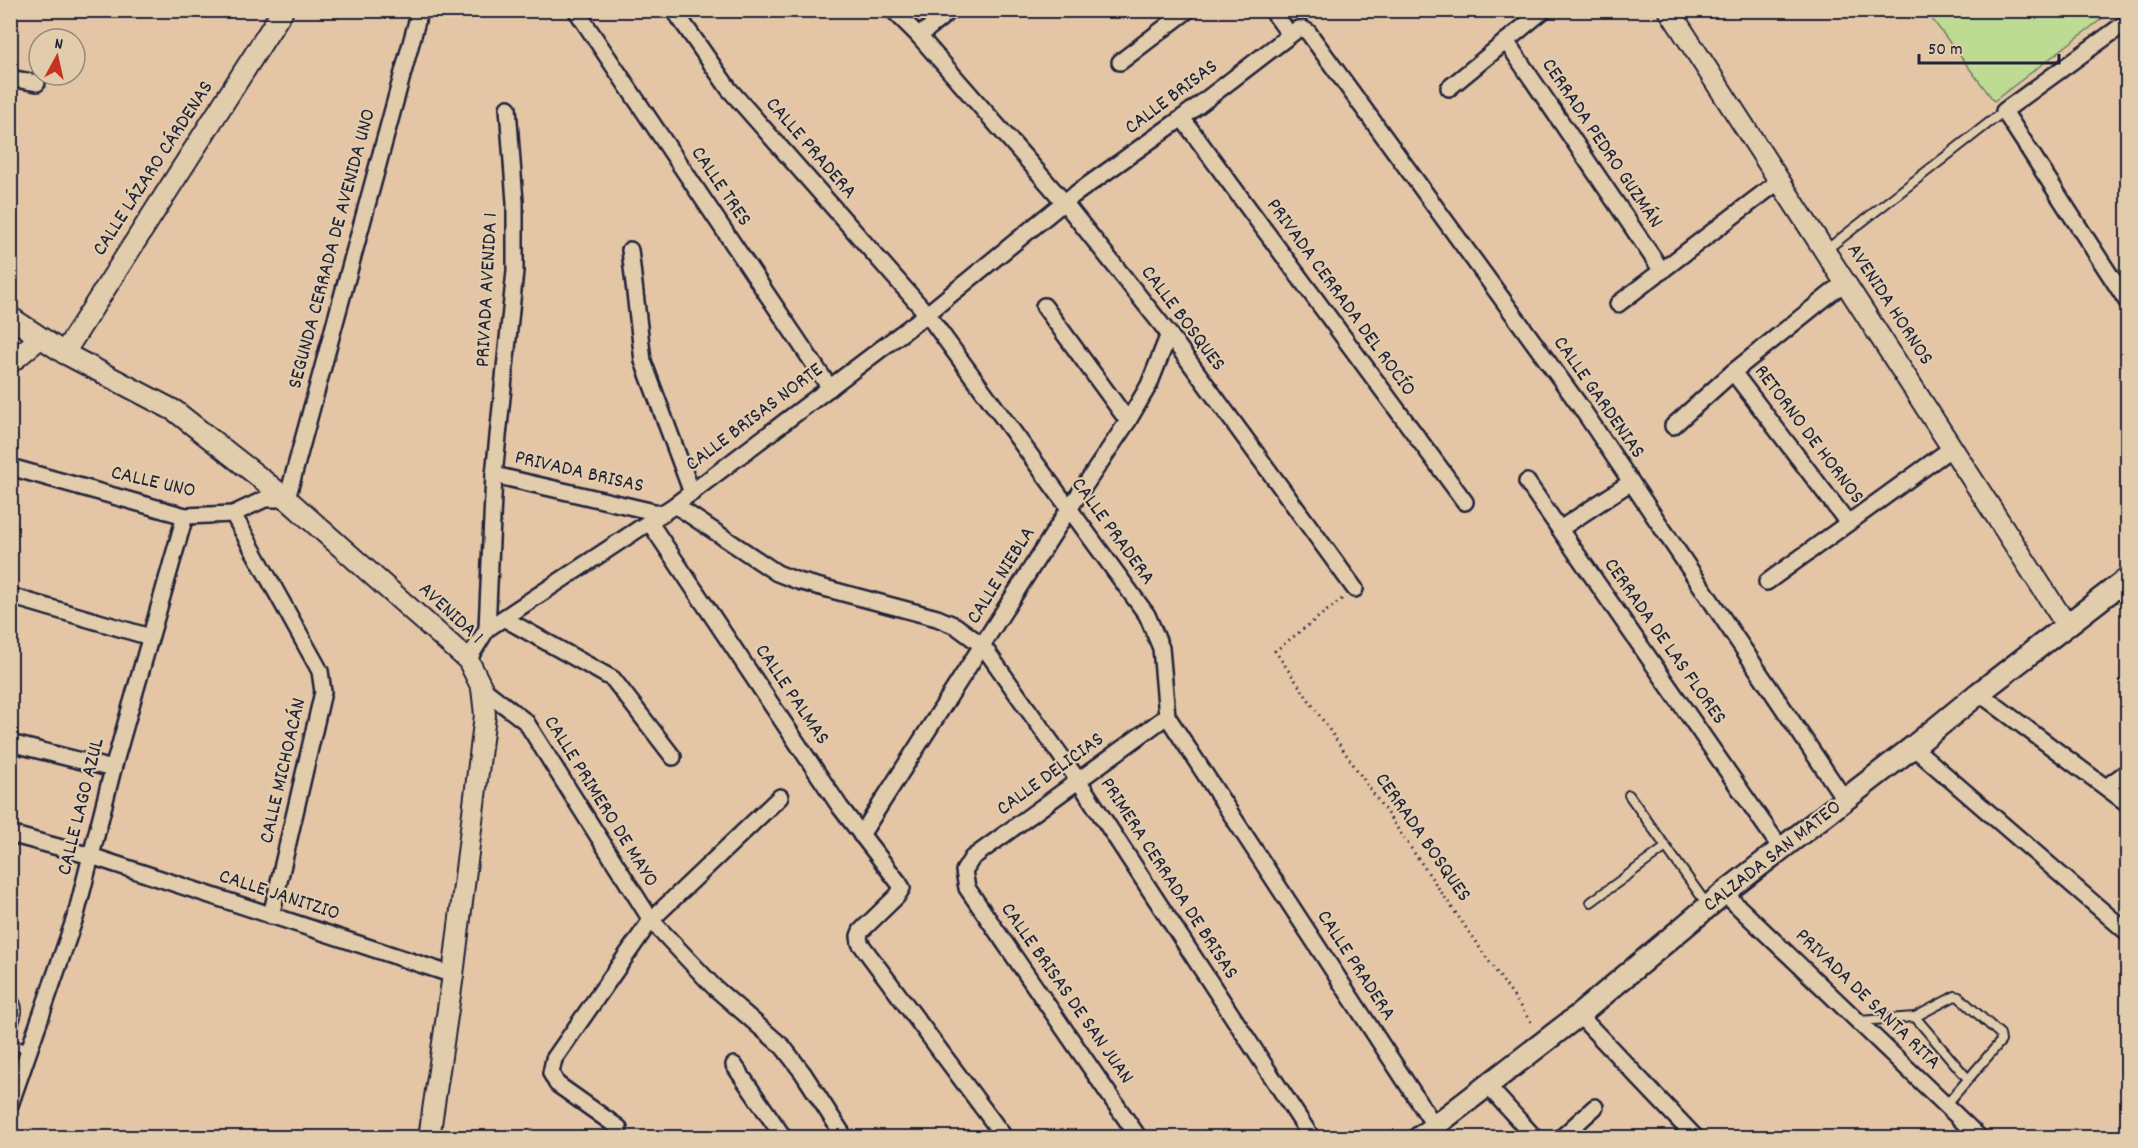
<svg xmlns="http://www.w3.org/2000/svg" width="2138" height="1148" font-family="Dekko,sans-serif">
<rect width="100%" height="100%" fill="#e4c6a7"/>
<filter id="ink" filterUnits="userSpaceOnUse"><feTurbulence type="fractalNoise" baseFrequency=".0167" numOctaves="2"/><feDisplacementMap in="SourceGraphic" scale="12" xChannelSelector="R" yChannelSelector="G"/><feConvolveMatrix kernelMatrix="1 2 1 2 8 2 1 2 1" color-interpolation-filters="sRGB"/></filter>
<g filter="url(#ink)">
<path fill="#bddb93" stroke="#707e67" stroke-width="1.5" d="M1926,11H2112L1994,101Z"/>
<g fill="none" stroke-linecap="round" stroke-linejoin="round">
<g stroke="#22223b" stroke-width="12">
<g id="service">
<path d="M1826,250L2004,111"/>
<path d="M1629,795L1708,906"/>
<path d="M1591,902L1666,847"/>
<path d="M10,996C23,1007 15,1020 10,1033"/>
<path d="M1915,1017L1968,1079"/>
<path d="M1859,1021L1915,1017L1955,996L1959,997L2000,1034L2001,1041L1946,1105"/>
<path d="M10,1043L30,1051"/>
</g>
</g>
<g stroke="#22223b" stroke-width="20">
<g id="minor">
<path d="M576,10L830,388"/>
<path d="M674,10L729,89L927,314L1147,615L1161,648L1167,716L1434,1125"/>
<path d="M893,10L919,36L1064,202L1169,334L1355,589"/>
<path d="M1272,10L1290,35"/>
<path d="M2128,21L2004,111L2128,303"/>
<path d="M919,36L951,10"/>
<path d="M1506,41L1662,271"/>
<path d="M1120,62L1188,10"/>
<path d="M10,78L37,83"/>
<path d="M1449,88L1544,10"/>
<path d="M1182,118L1465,502"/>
<path d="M630,250L643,361L692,493"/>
<path d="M1618,304L1779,181"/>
<path d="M1044,306L1128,421"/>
<path d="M1733,372L1848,523"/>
<path d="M1673,426L1733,372L1845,282"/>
<path d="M10,467L185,516L233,514L265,499H287L420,10"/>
<path d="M494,475L663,514"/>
<path d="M1527,482L1782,850"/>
<path d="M675,505L777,573L798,581L937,618L956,626L983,646L1078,780L1312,1138"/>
<path d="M233,514L320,671L323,692L271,916"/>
<path d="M650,523L840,807L899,883L902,888L897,896L861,931L859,936L860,943L1005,1138"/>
<path d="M1560,529L1631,482"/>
<path d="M1767,582L1953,447"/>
<path d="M10,596L150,637"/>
<path d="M505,619L613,679L673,757"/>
<path d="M487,629L494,475L515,271V202L508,108"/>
<path d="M468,660L487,629L675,505L927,314L1064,202L1182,118L1298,29H1303L1308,32L1580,406L1845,800"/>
<path d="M482,688L526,722L651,920L714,987L783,1047L803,1073L845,1138"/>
<path d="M1979,693L2128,804"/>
<path d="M10,743L113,769"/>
<path d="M1913,747L2128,933"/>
<path d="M2106,787L2128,771"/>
<path d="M10,834L91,856L453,975"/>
<path d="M861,835L1069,509L1128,421L1149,385L1169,334"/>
<path d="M1724,893L1980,1138"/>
<path d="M1579,1015L1696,1138"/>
<path d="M734,1065L784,1138"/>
<path d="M1487,1085L1535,1138"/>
<path d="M10,1105L76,915L113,769L185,516"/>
<path d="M619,1128L557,1084L551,1073L554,1059L651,920L780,797"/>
<path d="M1139,1138L967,888L964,871L972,858L1167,716"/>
<path d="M1561,1138L1595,1107"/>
</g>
</g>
<g stroke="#22223b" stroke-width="24">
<g id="tertiary">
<path d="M1669,10L2067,626"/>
<path d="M10,317L64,353L175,411L287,499L468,660L482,688L485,715L453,975L429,1138"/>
<path d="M64,353L283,10"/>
<path d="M10,363L40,338"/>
</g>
</g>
<g stroke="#22223b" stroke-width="26">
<path id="secondary" d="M1419,1138L1579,1015L1724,893L1913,747L1979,693L2128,578"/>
</g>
<path stroke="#22223b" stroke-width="3" stroke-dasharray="1.5 4.5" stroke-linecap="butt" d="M1342,599L1275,651L1533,1025"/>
<use href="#service" stroke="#e1cdac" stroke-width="8"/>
<use href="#minor" stroke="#e1cdac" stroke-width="15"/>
<use href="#tertiary" stroke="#e1cdac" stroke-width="20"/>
<use href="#secondary" stroke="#e1cdac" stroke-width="21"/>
</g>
</g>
<g text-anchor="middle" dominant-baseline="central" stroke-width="4.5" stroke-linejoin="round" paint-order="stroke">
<g font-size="21" fill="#22223b" stroke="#e1cdac">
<text transform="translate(1172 98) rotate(-37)">CALLE BRISAS</text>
<text transform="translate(1601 144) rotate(56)">CERRADA PEDRO GUZMÁN</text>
<text transform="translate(810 149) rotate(49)">CALLE PRADERA</text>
<text transform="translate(154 169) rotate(-57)">CALLE LÁZARO CÁRDENAS</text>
<text transform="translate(720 187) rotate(56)">CALLE TRES</text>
<text transform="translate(333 249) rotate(-75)">SEGUNDA CERRADA DE AVENIDA UNO</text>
<text transform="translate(488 290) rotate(-87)">PRIVADA AVENIDA 1</text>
<text transform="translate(1340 298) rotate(54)">PRIVADA CERRADA DEL ROCÍO</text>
<text transform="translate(1889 305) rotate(57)">AVENIDA HORNOS</text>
<text transform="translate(1182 319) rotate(53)">CALLE BOSQUES</text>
<text transform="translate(1598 398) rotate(55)">CALLE GARDENIAS</text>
<text transform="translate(755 418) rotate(-37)">CALLE BRISAS NORTE</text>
<text transform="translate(1808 435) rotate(53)">RETORNO DE HORNOS</text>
<text transform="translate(579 473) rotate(13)">PRIVADA BRISAS</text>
<text transform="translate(153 483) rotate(13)">CALLE UNO</text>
<text transform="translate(1112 532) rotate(54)">CALLE PRADERA</text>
<text transform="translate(1002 576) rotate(-58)">CALLE NIEBLA</text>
<text transform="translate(450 614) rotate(43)">AVENIDA 1</text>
<text transform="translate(1664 642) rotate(55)">CERRADA DE LAS FLORES</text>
<text transform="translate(791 695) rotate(56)">CALLE PALMAS</text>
<text transform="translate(284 771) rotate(-77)">CALLE MICHOACÁN</text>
<text transform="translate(1051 775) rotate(-36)">CALLE DELICIAS</text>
<text transform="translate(600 802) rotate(58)">CALLE PRIMERO DE MAYO</text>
<text transform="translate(82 807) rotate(-76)">CALLE LAGO AZUL</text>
<text transform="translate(1422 838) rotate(55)">CERRADA BOSQUES</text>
<text transform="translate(1773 857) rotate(-38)">CALZADA SAN MATEO</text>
<text transform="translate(1168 879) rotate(57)">PRIMERA CERRADA DE BRISAS</text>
<text transform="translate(279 896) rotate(18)">CALLE JANITZIO</text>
<text transform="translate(1355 966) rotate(57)">CALLE PRADERA</text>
<text transform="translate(1066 994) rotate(55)">CALLE BRISAS DE SAN JUAN</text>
<text transform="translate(1867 1000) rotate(44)">PRIVADA DE SANTA RITA</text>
</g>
</g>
<rect width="2138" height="1148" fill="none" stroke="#e1cdac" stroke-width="36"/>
<rect x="18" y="18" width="2102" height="1112" fill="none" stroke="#22223b" stroke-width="2" filter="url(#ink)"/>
<g transform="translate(57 57) rotate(8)"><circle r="28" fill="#e1cdac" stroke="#95897f" stroke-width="1.5"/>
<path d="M0-4.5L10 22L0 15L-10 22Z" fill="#c8321e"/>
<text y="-9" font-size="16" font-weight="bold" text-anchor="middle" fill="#22223b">N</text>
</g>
<path d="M1919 54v9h140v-9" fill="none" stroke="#22223b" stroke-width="3"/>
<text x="1928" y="54" font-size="18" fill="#22223b" stroke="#e1cdac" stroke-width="4.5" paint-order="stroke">50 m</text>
</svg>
